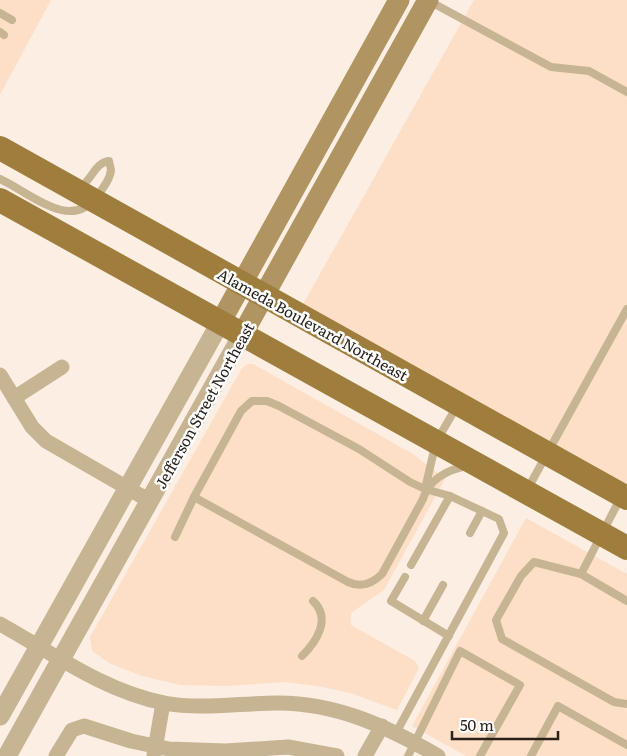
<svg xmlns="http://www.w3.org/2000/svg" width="627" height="756" font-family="Literata,serif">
<rect width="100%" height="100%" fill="#fceee3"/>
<g fill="#fcdfc6">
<path d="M0,0H51L0,95Z"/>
<path d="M474,0H627V495L298,313Z"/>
<path d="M248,364H253L413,454L445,479L384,590L351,613V625L415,661L419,668L397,710L350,693L318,686L285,682L226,686L180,685L142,676L109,663L92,651L90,637L242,368Z"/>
<path d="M526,518L627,574V756H466L412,726Z"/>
</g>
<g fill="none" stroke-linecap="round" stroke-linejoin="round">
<g stroke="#c6b492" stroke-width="8">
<path d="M429,1L551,67L589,71L627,92"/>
<path d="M0,13L12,20"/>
<path d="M0,32L4,35"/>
<path d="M0,179C29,192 70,232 96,197C102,190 110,180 111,170L109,161C95,162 91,182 79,188"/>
<path d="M457,406L436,442L425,489L410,482L359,449L279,406L267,401H252L241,411L194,497L348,582C361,588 372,584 382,574L423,499C428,480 448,469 468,466"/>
<path d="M527,490L627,309"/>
<path d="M470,533L482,511"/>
<path d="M175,537L194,497"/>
<path d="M411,565L450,496"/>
<path d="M581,574L621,497"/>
<path d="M405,577L391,601L449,636"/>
<path d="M627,601L581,574L534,562L521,576L496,620L502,639L614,702L627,704"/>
<path d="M423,621L443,585"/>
<path d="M302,656C316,642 332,619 313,601"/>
<path d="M396,733L504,533L499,519L450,496L425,489"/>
<path d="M408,756L460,651L520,685L480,756"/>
<path d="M531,756L558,706L627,745"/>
</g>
<g stroke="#c6b492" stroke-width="15">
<path d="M0,375L32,427L46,441L150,501"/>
<path d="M14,398L62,367"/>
<path d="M0,624C52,653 104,691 164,703C202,710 239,703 278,703C337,703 388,727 438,756"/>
<path d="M154,755L163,703"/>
<path d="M56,756L72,730L84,726L131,741L169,749L225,751L288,747L337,756"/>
<path d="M365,756L382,726"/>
</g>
<g stroke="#c6b492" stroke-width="19">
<path d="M0,716L220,323"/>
<path d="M7,756L242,335"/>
</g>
<g stroke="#b09562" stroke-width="21">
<path d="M220,323L399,0"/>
<path d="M242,335L428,0"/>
</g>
<g stroke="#9f7e3d" stroke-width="24">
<path d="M0,148L627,498"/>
<path d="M0,200L627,548"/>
</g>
</g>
<g text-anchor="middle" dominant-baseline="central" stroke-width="5" stroke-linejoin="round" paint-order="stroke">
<g font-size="15" fill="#29211a" stroke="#fefefe">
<text transform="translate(313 324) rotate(29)">Alameda Boulevard Northeast</text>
<text transform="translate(204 405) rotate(-61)">Jefferson Street Northeast</text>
</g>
</g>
<path d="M452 731v8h106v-8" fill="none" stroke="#29211a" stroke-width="2.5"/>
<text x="460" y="731" font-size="15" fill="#29211a" stroke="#fefefe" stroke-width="4" paint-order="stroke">50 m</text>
</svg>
